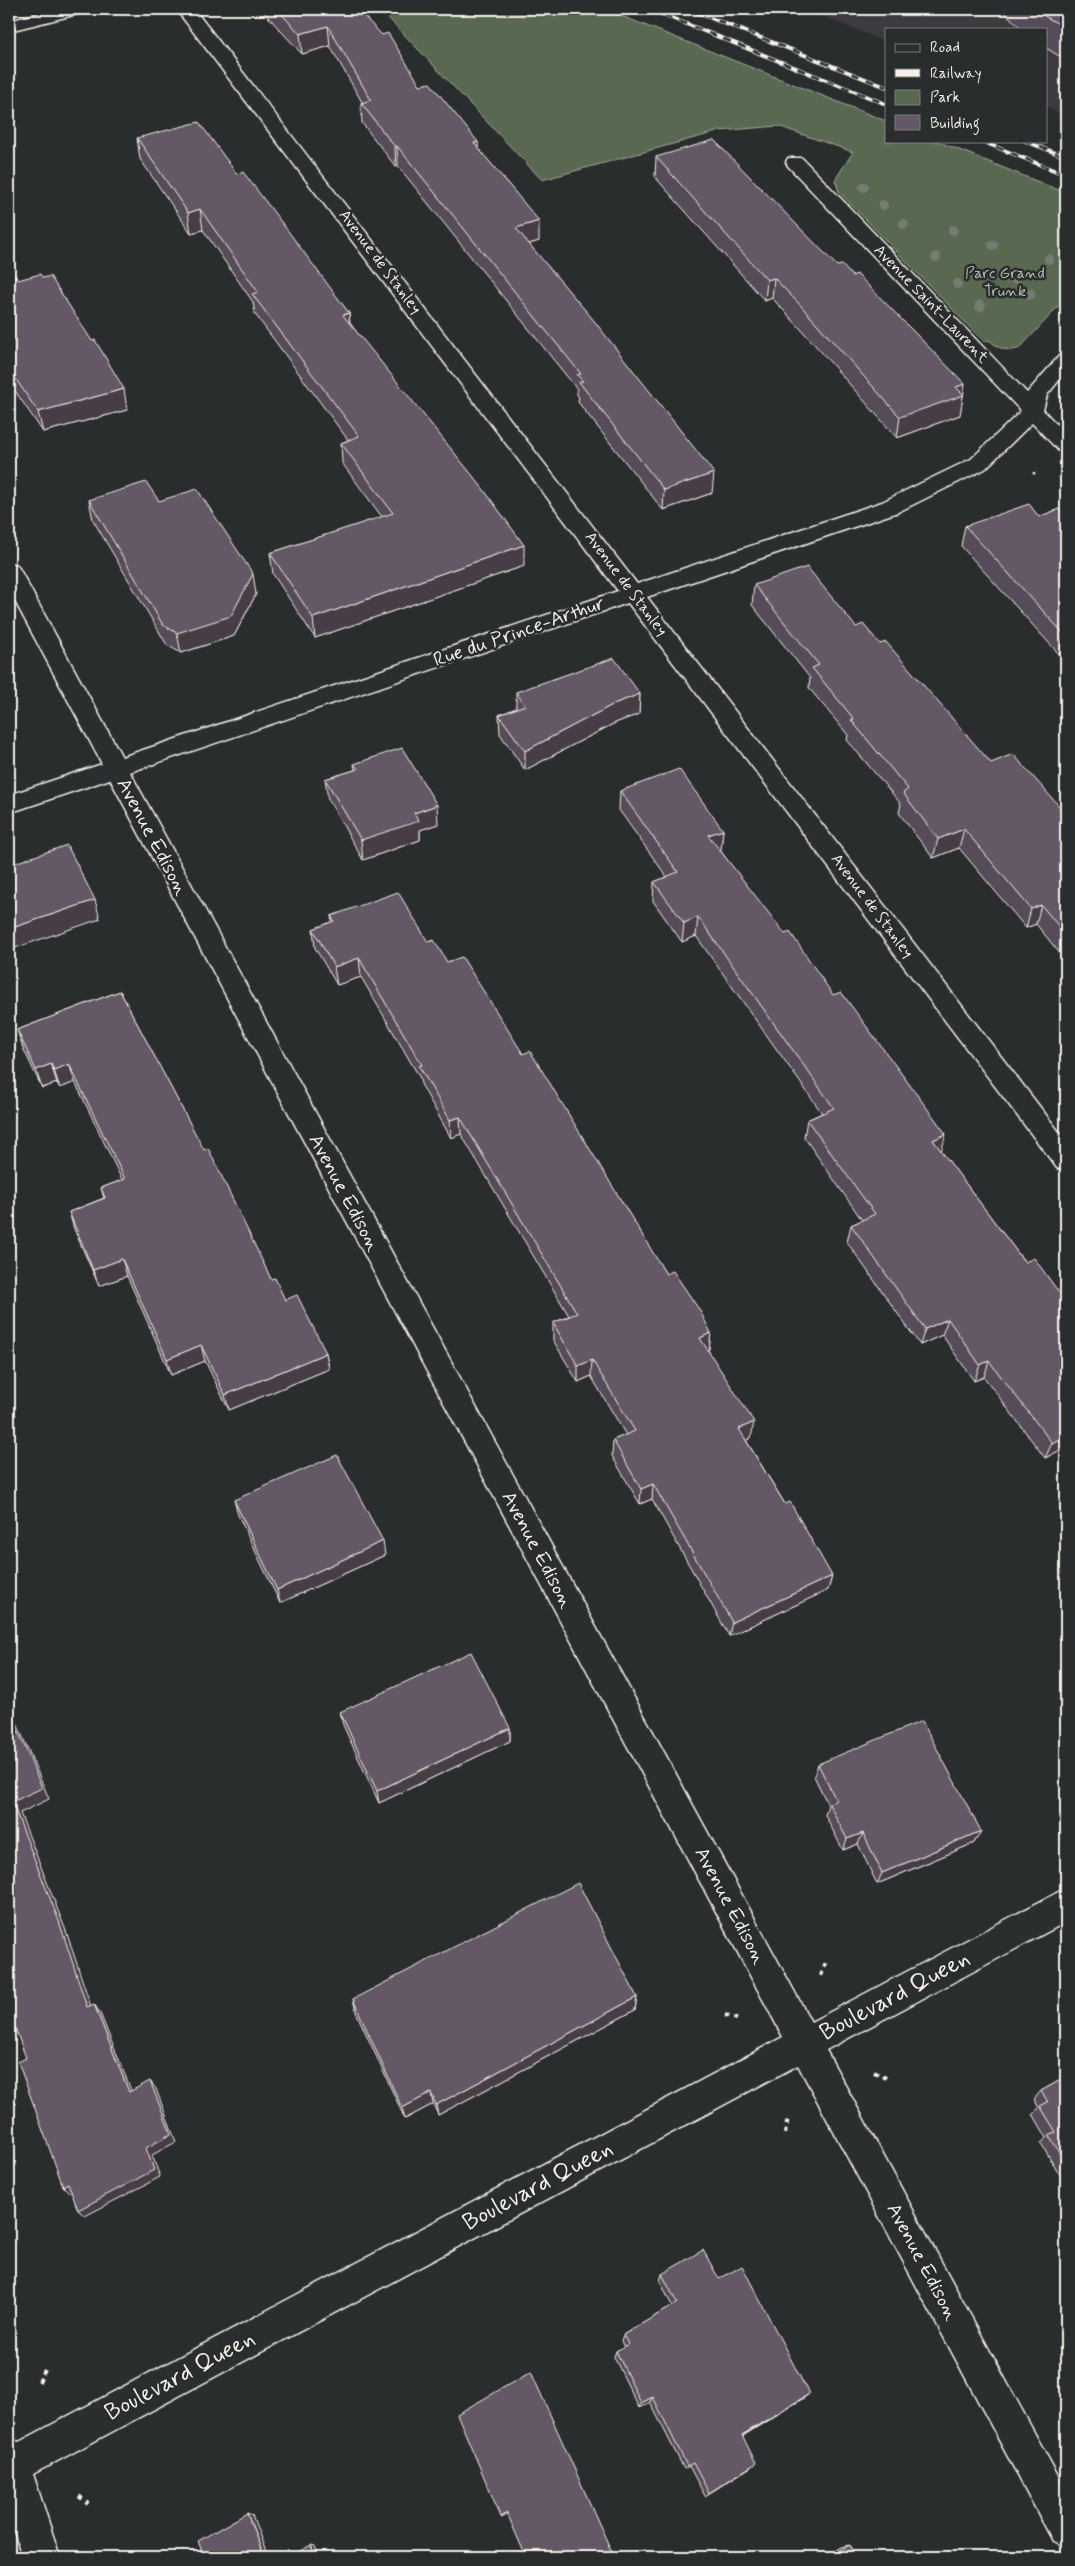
<svg xmlns="http://www.w3.org/2000/svg" width="1075" height="2566" font-family="Mynerve,sans-serif">
<rect width="100%" height="100%" fill="#2a2d2e"/>
<filter id="ink" filterUnits="userSpaceOnUse"><feTurbulence type="fractalNoise" baseFrequency=".02" numOctaves="2"/><feDisplacementMap in="SourceGraphic" scale="10" xChannelSelector="R" yChannelSelector="G"/><feConvolveMatrix kernelMatrix="1 2 1 2 8 2 1 2 1" color-interpolation-filters="sRGB"/></filter>
<g filter="url(#ink)">
<path fill="#3c3a3f" d="M805,9H1066V116L1046,107V29H886V42Z"/>
<path fill="#596851" stroke="#a6ac9c" d="M380,9H604L886,121V141H937L1066,193V298L1020,348C1008,353 998,348 989,340L984,342L839,192L835,180L853,152L778,126L720,131L542,180Z"/>
<g fill="none" stroke-linecap="round" stroke-linejoin="round">
<g stroke="#f4f1e8" stroke-width="3">
<g id="minor">
<path d="M56,9H85L82,13L9,31V21Z"/>
<path d="M176,9H194L637,584L882,502L971,459L1021,411L788,166L786,162L788,158H802L1027,393L1059,356L1066,354V372L1047,395L1043,410L1066,434V453L1059,451L1032,423L985,469L898,512L647,597L1066,1141V1171L1057,1168L628,603L130,772L811,2022L1066,1888V1922L826,2050L1066,2491V2547L1053,2541L798,2065L33,2474L60,2557H22L9,2514V2438L19,2442L783,2037L110,779L9,813V795L102,764L9,590V563L17,565L20,570L122,757L618,591Z"/>
</g>
</g>
<path stroke="#f4f1e8" stroke-width="2.5" stroke-dasharray="2.5 2.5" stroke-linecap="butt" d="M1034,472V475"/>
<g stroke="#f4f1e8" stroke-width="4" stroke-dasharray="4.5 4.5" stroke-linecap="butt">
<path d="M821,1976L826,1962"/>
<path d="M725,2015L737,2019"/>
<path d="M874,2072L886,2078"/>
<path d="M785,2134L788,2117"/>
<path d="M39,2382L45,2370"/>
<path d="M79,2496L88,2504"/>
</g>
<use href="#minor" fill="#2a2d2e" fill-rule="evenodd"/>
<g stroke="#f4f1e8" stroke-width="4">
<g id="rail">
<path d="M649,9L886,104"/>
<path d="M688,9L886,87"/>
<path d="M981,141L1066,175"/>
<path d="M1025,141L1066,157"/>
</g>
</g>
<use href="#rail" stroke="#2a2d2e" stroke-width="2.5" stroke-dasharray="8" stroke-linecap="butt"/>
</g>
<g fill="#777b73">
<circle cx="864" cy="187" r="5"/>
<circle cx="883" cy="205" r="5"/>
<circle cx="904" cy="224" r="5"/>
<circle cx="953" cy="230" r="5"/>
<circle cx="993" cy="245" r="5"/>
<circle cx="936" cy="257" r="5"/>
<circle cx="1049" cy="259" r="5"/>
<circle cx="1014" cy="279" r="5"/>
<circle cx="957" cy="284" r="5"/>
<circle cx="1030" cy="294" r="5.5"/>
<circle cx="980" cy="306" r="5.5"/>
</g>
<g fill="#574c58" stroke="#f4f1e8">
<path d="M261,9H357L420,85L479,149L539,241L529,244L712,493L663,510L578,402L579,397L577,395V389L398,166L396,167L362,123L361,103L362,102L330,46L302,54Z"/>
<path d="M1001,9H1066V60L1046,48V29H1022Z"/>
<path d="M137,138L237,174L349,313L350,323L524,566L315,638L273,574L270,553L382,517L342,463L341,443L348,440L255,314L253,302L203,230L191,233L140,159Z"/>
<path d="M656,157L963,394L960,415L897,438L800,328L772,298L765,301L655,177Z"/>
<path d="M9,266L18,280L127,410L43,432L9,382Z"/>
<path d="M89,500L159,501L256,594L234,636L181,653L167,645L93,520Z"/>
<path d="M1059,509L1066,652L1059,654L961,546L965,526L1039,517Z"/>
<path d="M754,585L856,627L880,644L991,763L1066,814V961L1036,924L1026,928L959,848L933,858L899,813L901,804L847,740L848,735L809,688L810,678L752,605Z"/>
<path d="M516,692L640,694L639,714L615,723L525,770L500,734L499,715L516,708Z"/>
<path d="M354,764L438,824L420,830V840L363,860L328,799L325,779L355,770Z"/>
<path d="M620,791L723,830L721,849L720,850L941,1151L1020,1256L1066,1302V1447L1045,1458L984,1377L974,1381L942,1335L920,1345L847,1242L851,1225L862,1220L804,1137L807,1120L822,1113L696,936L682,942L653,901L654,882L667,877L619,810Z"/>
<path d="M331,916L428,942L447,962L523,1054L666,1274L711,1333L709,1349L708,1350L751,1438L746,1440L785,1504L832,1576L828,1590L729,1636L652,1499L640,1504L612,1456L613,1440L626,1435L591,1376L578,1382L553,1340V1323L569,1316L461,1134L451,1138L421,1084L420,1078L361,977L337,985L315,948L313,929L332,922Z"/>
<path d="M120,991L271,1279L285,1300L326,1353L329,1369L229,1410L205,1361L171,1375L127,1276L99,1286L74,1229L69,1212L104,1198L101,1188L122,1180L75,1082L60,1088L57,1083L42,1088L23,1048L17,1030Z"/>
<path d="M234,1500L385,1555L280,1603L238,1515Z"/>
<path d="M340,1712L510,1728V1741L379,1803L343,1725Z"/>
<path d="M818,1764L981,1831L974,1843L877,1884L858,1844L843,1850L825,1815L828,1805L814,1776Z"/>
<path d="M637,1997L635,2010L438,2115L433,2104L405,2119L356,2012L353,1999Z"/>
<path d="M1066,2077V2185L1041,2143L1047,2138L1033,2114L1039,2108L1034,2099L1041,2091Z"/>
<path d="M662,2274L719,2279L809,2394L802,2399L743,2436L751,2467L705,2496L689,2466L684,2469L650,2402L639,2408L614,2357L616,2351L624,2347L621,2341L623,2335L672,2306L660,2281Z"/>
<path d="M850,2545L856,2557H825L842,2547Z"/>
</g>
<g fill="#473e47" stroke="#f4f1e8">
<path d="M328,26L330,46L302,54L300,34Z"/>
<path d="M478,142L479,162L474,143Z"/>
<path d="M397,146L398,166L396,167L395,147Z"/>
<path d="M200,209L203,230L191,233L188,213Z"/>
<path d="M539,221V241L516,248V228Z"/>
<path d="M774,278L772,298L765,301L767,280Z"/>
<path d="M349,313L350,333L343,315Z"/>
<path d="M965,384L960,415L897,438L900,417L956,387Z"/>
<path d="M124,389L127,410L43,432L38,412Z"/>
<path d="M714,473L712,493L663,510L664,490Z"/>
<path d="M524,545V566L315,638L313,618Z"/>
<path d="M253,574L256,594L234,636L181,653L177,633Z"/>
<path d="M1064,634H1066V652L1059,654Z"/>
<path d="M640,694L639,714L615,723L525,770V751L616,703Z"/>
<path d="M437,805L438,824L420,830V840L363,860L361,840L414,813Z"/>
<path d="M964,829L959,848L933,858L938,839Z"/>
<path d="M723,830L721,849L707,855L708,835Z"/>
<path d="M95,900L100,919L9,950V929Z"/>
<path d="M1041,905L1036,924L1026,928L1031,909Z"/>
<path d="M698,917L696,936L682,942L684,923Z"/>
<path d="M359,958L361,977L337,985L334,967Z"/>
<path d="M51,1064L57,1083L42,1088L36,1070Z"/>
<path d="M69,1064L75,1082L60,1088L54,1070Z"/>
<path d="M460,1117L461,1134L451,1138L450,1120Z"/>
<path d="M946,1134L941,1152L933,1140Z"/>
<path d="M122,1259L127,1276L99,1286L93,1270Z"/>
<path d="M948,1319L942,1335L920,1345L925,1329Z"/>
<path d="M711,1333L709,1349L698,1355L700,1338Z"/>
<path d="M201,1345L205,1361L171,1375L167,1359Z"/>
<path d="M326,1353L329,1369L229,1410L225,1395Z"/>
<path d="M592,1360L591,1376L578,1382V1366Z"/>
<path d="M989,1361L984,1377L974,1381L980,1365Z"/>
<path d="M754,1422L751,1438L737,1445L739,1429Z"/>
<path d="M1066,1435V1447L1045,1458L1052,1443Z"/>
<path d="M653,1484L652,1499L640,1504L641,1489Z"/>
<path d="M383,1541L385,1555L280,1603L277,1590Z"/>
<path d="M832,1576L828,1590L729,1636L732,1622Z"/>
<path d="M9,1709L16,1721L49,1799L20,1813L66,1931L94,2016L87,2007L12,1802Z"/>
<path d="M510,1728V1741L379,1803L377,1791Z"/>
<path d="M981,1831L974,1843L877,1884L882,1873Z"/>
<path d="M863,1833L858,1844L843,1850L847,1839Z"/>
<path d="M637,1997L635,2010L438,2115L436,2105Z"/>
<path d="M94,2004L100,2013L135,2100L129,2092Z"/>
<path d="M150,2081L156,2089L176,2142L152,2155L160,2177L85,2216L78,2210L146,2148Z"/>
<path d="M431,2093L433,2104L405,2119L402,2108Z"/>
<path d="M68,2183L76,2190L70,2193L63,2186Z"/>
<path d="M809,2394L802,2399L737,2439L742,2435Z"/>
<path d="M653,2397L650,2402L639,2408L641,2403Z"/>
<path d="M247,2513L252,2515L268,2557H264Z"/>
<path d="M507,2513V2515L502,2518L501,2517Z"/>
<path d="M311,2545L315,2546L319,2557H315Z"/>
</g>
<g fill="#655866" stroke="#f4f1e8">
<path d="M277,9H357L382,35L388,33L420,85L430,83L478,142L474,143L539,221L516,228L524,238L591,317L714,473L664,490L579,382L583,381L577,375L581,374L397,146L395,147L361,103L371,100L328,26L300,34Z"/>
<path d="M1037,9H1066V28L1046,17Z"/>
<path d="M199,122L237,174L243,172L279,219L349,313L343,315L481,486L524,545L313,618L270,553L393,513L341,443L359,436L252,294L258,292L200,209L188,213L137,138Z"/>
<path d="M714,140L837,266L842,265L852,276L857,274L965,384L956,387L964,395L900,417L802,307L774,278L767,280L656,157Z"/>
<path d="M9,266L18,280L40,274L43,278L50,276L92,341L95,340L124,389L38,412L9,369Z"/>
<path d="M146,482L159,501L197,489L253,574L231,616L177,633L163,625L89,500Z"/>
<path d="M1029,504L1039,517L1059,509L1066,517V634H1064L965,526Z"/>
<path d="M807,567L856,627L863,624L880,644L886,642L991,763L1013,754L1066,814V935L1041,905L1031,909L964,829L938,839L903,793L908,789L851,720L854,719L812,668L819,665L754,585Z"/>
<path d="M614,658L640,694L616,703L525,751L499,715L525,705L516,692Z"/>
<path d="M402,748L437,805L414,813L419,821L361,840L325,779L358,769L354,764Z"/>
<path d="M679,769L723,830L708,835L785,934L790,932L833,995L841,992L946,1134L933,1140L1020,1256L1025,1262L1034,1258L1066,1302V1435L1052,1443L989,1361L980,1365L948,1319L925,1329L851,1225L875,1214L807,1120L834,1108L698,917L684,923L654,882L678,872L620,791Z"/>
<path d="M67,845L95,900L9,929V865Z"/>
<path d="M398,892L428,942L434,940L447,962L462,957L523,1054L530,1051L666,1274L673,1271L700,1311L711,1333L700,1338L754,1422L739,1429L785,1504L790,1502L832,1576L732,1622L653,1484L641,1489L613,1440L635,1431L592,1360L578,1366L553,1323L577,1313L460,1117L450,1120L419,1066L422,1065L359,958L334,967L313,929L334,921L331,916Z"/>
<path d="M120,991L204,1150L208,1148L271,1279L275,1278L285,1300L297,1295L326,1353L225,1395L201,1345L167,1359L122,1259L93,1270L69,1212L105,1198L101,1188L125,1179L69,1064L54,1070L51,1064L36,1070L17,1030Z"/>
<path d="M337,1455L383,1541L277,1590L234,1500Z"/>
<path d="M471,1652L510,1728L377,1791L340,1712Z"/>
<path d="M9,1709L42,1788L12,1802L59,1921L87,2007L94,2004L129,2092L150,2081L171,2134L146,2148L154,2170L78,2210L68,2183L63,2186L18,2062L26,2058L9,2011Z"/>
<path d="M922,1721L981,1831L882,1873L863,1833L847,1839L829,1804L836,1800L818,1764Z"/>
<path d="M578,1883L637,1997L436,2105L431,2093L402,2108L353,1999Z"/>
<path d="M1066,2077V2164L1049,2135L1056,2132L1040,2106L1048,2102L1041,2091Z"/>
<path d="M703,2250L719,2279L742,2266L809,2394L742,2435L756,2463L709,2493L693,2463L687,2466L653,2397L641,2403L616,2351L628,2344L623,2335L677,2303L662,2274Z"/>
<path d="M531,2372L614,2557H526L507,2513L501,2517L457,2414Z"/>
<path d="M247,2513L264,2557H204L198,2541Z"/>
<path d="M311,2545L315,2557H289Z"/>
<path d="M850,2545L856,2557H830Z"/>
</g>
</g>
<g text-anchor="middle" dominant-baseline="central" stroke-width="5" stroke-linejoin="round" paint-order="stroke">
<g font-size="16" fill="#f4f1e8" stroke="#2a2d2e">
<text transform="translate(380 262) rotate(53)">Avenue de Stanley</text>
<text transform="translate(931 304) rotate(46)">Avenue Saint-Laurent</text>
<text transform="translate(626 584) rotate(53)">Avenue de Stanley</text>
<text transform="translate(872 906) rotate(53)">Avenue de Stanley</text>
</g>
<g font-size="16" fill="#b6baac" stroke="#2a2d2e">
<text x="1005" y="273">Parc Grand<tspan x="1005" dy="18">Trunk</tspan></text>
</g>
<g font-size="20" fill="#f4f1e8" stroke="#2a2d2e">
<text transform="translate(519 632) rotate(-19)">Rue du Prince-Arthur</text>
<text transform="translate(152 837) rotate(62)">Avenue Edison</text>
<text transform="translate(344 1193) rotate(62)">Avenue Edison</text>
<text transform="translate(537 1550) rotate(62)">Avenue Edison</text>
<text transform="translate(730 1906) rotate(62)">Avenue Edison</text>
<text transform="translate(922 2262) rotate(62)">Avenue Edison</text>
</g>
<g font-size="24" fill="#f4f1e8" stroke="#2a2d2e">
<text transform="translate(895 1996) rotate(-28)">Boulevard Queen</text>
<text transform="translate(538 2186) rotate(-28)">Boulevard Queen</text>
<text transform="translate(180 2376) rotate(-28)">Boulevard Queen</text>
</g>
</g>
<rect width="1075" height="2566" fill="none" stroke="#2a2d2e" stroke-width="30"/>
<rect x="15" y="15" width="1045" height="2536" fill="none" stroke="#f4f1e8" stroke-width="2" filter="url(#ink)"/>
<rect x="885" y="28" width="162" height="115" fill="#2a2d2e" stroke="#7b7b78"/>
<rect x="895" y="44" width="25" height="8" fill="#2a2d2e" stroke="#7b7b78"/>
<text x="930" y="52" font-size="15" fill="#f4f1e8">Road</text>
<rect x="895" y="69" width="25" height="8" fill="#f4f1e8" stroke="#7b7b78"/>
<text x="930" y="78" font-size="15" fill="#f4f1e8">Railway</text>
<rect x="895" y="90" width="25" height="15" fill="#596851" stroke="#7b7b78"/>
<text x="930" y="102" font-size="15" fill="#f4f1e8">Park</text>
<rect x="895" y="115" width="25" height="15" fill="#655866" stroke="#7b7b78"/>
<text x="930" y="128" font-size="15" fill="#f4f1e8">Building</text>
</svg>
